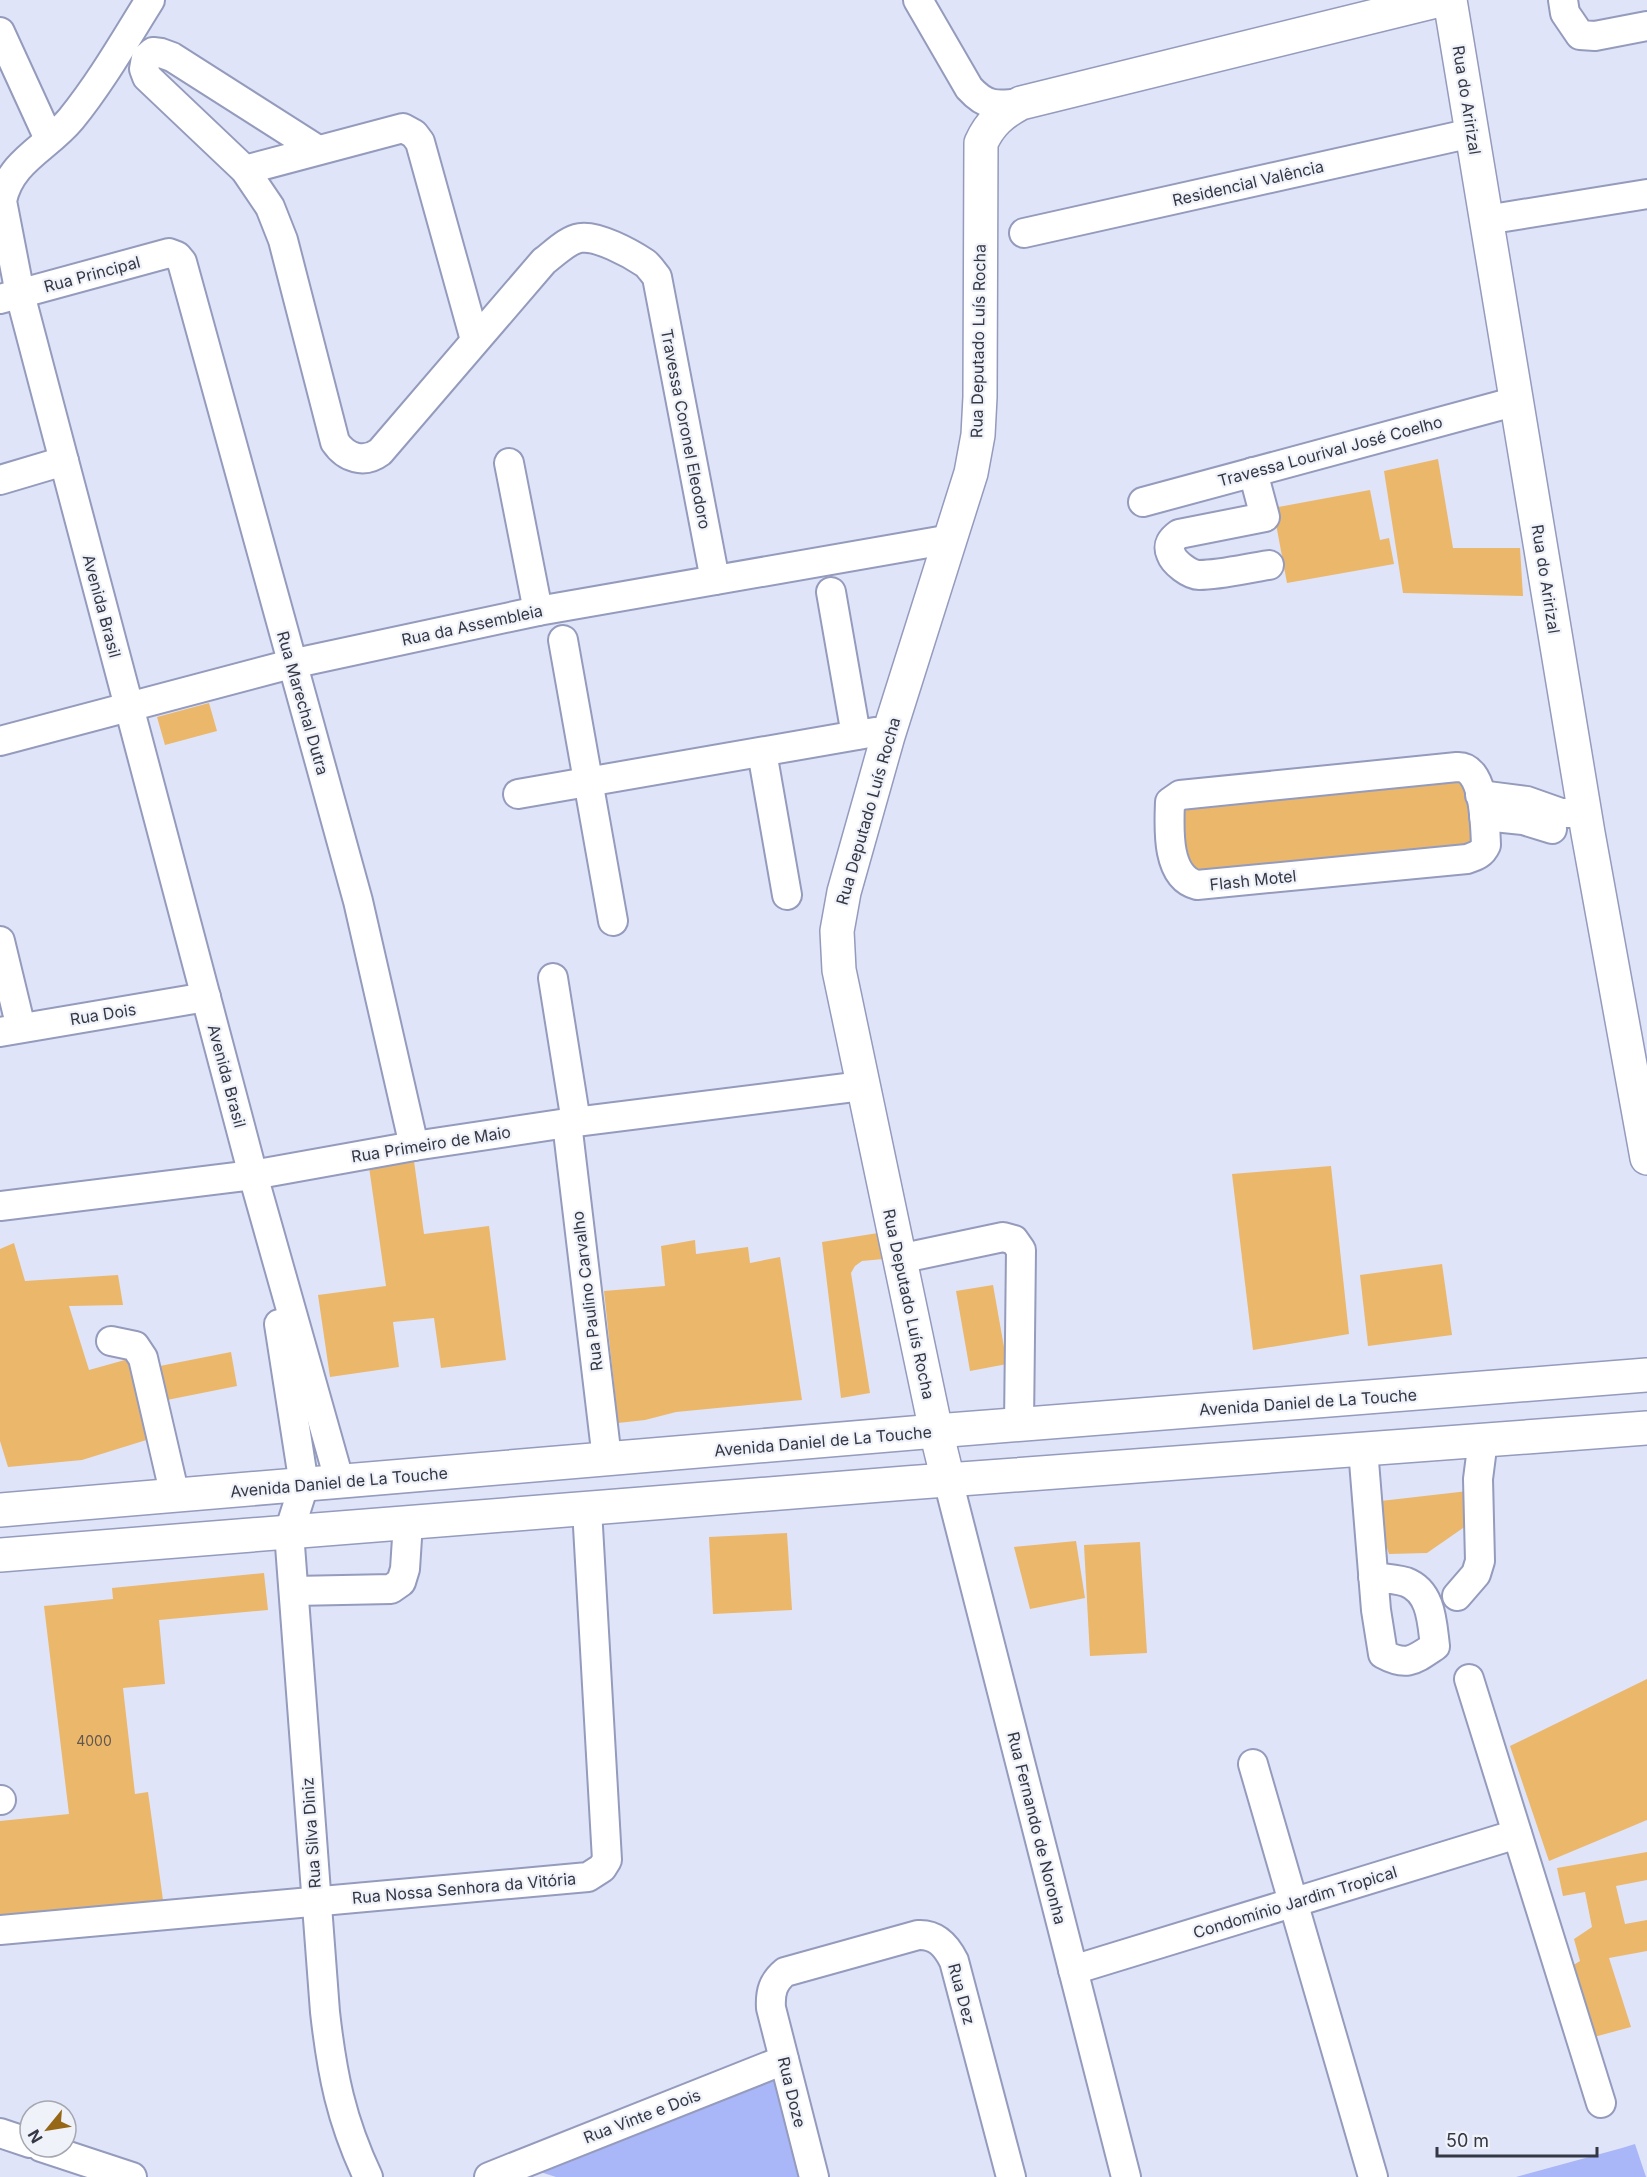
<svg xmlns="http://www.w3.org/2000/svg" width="1647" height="2177" font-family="Inter,sans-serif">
<rect width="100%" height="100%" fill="#dfe4f9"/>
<g fill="#a9b6f7">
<path d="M777,2077L804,2177H556L537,2171Z"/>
<path d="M1635,2144L1646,2177H1516L1622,2148Z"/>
</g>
<g fill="#ebb76b">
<path d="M1438,459L1453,548H1520L1523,596L1403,593L1384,471Z"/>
<path d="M1370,490L1380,540L1389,538L1394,564L1287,583L1273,508Z"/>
<path d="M209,703L217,731L165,745L157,717Z"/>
<path d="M1464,773L1472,848L1186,876L1178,801Z"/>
<path d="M414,1161L424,1234L489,1226L506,1360L441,1368L434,1318L393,1322L399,1367L330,1377L318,1295L386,1286L369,1167Z"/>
<path d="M1331,1166L1349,1334L1253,1350L1232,1174Z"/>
<path d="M878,1233L883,1259L862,1261L855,1266L851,1273L870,1393L841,1398L822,1242Z"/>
<path d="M695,1240L696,1254L748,1247L750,1263L780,1257L802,1400L676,1412L645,1420L618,1423L604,1291L665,1286L661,1246Z"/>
<path d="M14,1243L25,1281L118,1275L123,1305L69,1306L89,1370L132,1358L156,1437L82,1460L8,1467L0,1441V1249Z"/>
<path d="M1442,1264L1452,1335L1368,1346L1360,1275Z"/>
<path d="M993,1285L1007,1364L970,1371L956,1291Z"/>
<path d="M231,1352L237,1386L167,1400L160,1366Z"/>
<path d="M1468,1491L1476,1519L1427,1553L1389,1554L1372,1502Z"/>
<path d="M787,1533L792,1610L713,1614L709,1537Z"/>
<path d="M1076,1541L1085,1598L1030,1609L1014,1547Z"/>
<path d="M1140,1542L1147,1653L1090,1656L1084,1545Z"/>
<path d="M264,1573L268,1610L159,1620L165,1684L123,1688L135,1794L148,1792L163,1900L0,1915V1821L69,1814L44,1606L113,1599L112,1588Z"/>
<path d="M1647,1679V1820L1549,1861L1510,1746Z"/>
<path d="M1647,1852V1880L1616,1886L1625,1924L1647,1920V1951L1609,1958L1631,2027L1594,2037L1572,1966L1580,1961L1574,1939L1592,1927L1585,1892L1563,1896L1557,1868Z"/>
</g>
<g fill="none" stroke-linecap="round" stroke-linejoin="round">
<g stroke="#949bbc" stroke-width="32">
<g id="minor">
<path d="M150,0C125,40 101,82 71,119C47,148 10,161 2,201L20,294L64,461L253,1175L340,1483"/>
<path d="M918,0L969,88C986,107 997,106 1021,103"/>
<path d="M1563,0L1565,13L1580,35L1595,36L1647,26"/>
<path d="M0,32L49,139"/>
<path d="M318,150L172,57L161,53L153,52L146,58L144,69L147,77L245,170L270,207L283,240L335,442C346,458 364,464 380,452L544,261C555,253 567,240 580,238C597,235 630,253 645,263C649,266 653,272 657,277L715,580"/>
<path d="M245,170L403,128L414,134L420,142L475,340"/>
<path d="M1486,220L1647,194"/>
<path d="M1024,233L1472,133"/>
<path d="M0,299L169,253L177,256L182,262L358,901L414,1146"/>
<path d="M509,463L538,611"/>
<path d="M1253,472L1265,517L1179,534C1172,539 1167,545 1171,554C1174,563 1190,575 1199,575C1221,575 1248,568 1269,565"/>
<path d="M0,480L64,461"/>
<path d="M1143,502L1517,401"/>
<path d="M831,592L856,735"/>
<path d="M563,640L613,921"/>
<path d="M0,741L291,664L538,611L951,539"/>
<path d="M762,752L787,895"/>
<path d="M1457,767C1485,765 1485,825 1486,845C1482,854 1476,856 1467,859L1197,885C1166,877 1169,828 1170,802L1180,795Z"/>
<path d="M518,794L875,732L888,736"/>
<path d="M1480,795L1527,801L1561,813H1585"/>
<path d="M1484,816L1523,820L1552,829"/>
<path d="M0,941L21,1028"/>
<path d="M553,978L576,1122"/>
<path d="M0,1032L206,997"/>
<path d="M567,1123L607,1459"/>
<path d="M0,1206L253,1175L414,1146L567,1123L862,1086"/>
<path d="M899,1259L1003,1237L1014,1240L1021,1250L1019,1425"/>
<path d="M279,1324L304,1485L289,1532L325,2012C332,2074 341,2120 368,2177"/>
<path d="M111,1341L135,1346L143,1358L175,1496"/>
<path d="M1363,1449L1376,1610L1383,1654C1407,1667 1414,1660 1435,1646C1432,1623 1432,1592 1406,1582C1396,1579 1384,1578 1373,1577"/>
<path d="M948,1480L1126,2177"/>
<path d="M294,1591L391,1589L401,1582L405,1569L408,1523"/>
<path d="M1457,1596L1476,1574L1480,1561L1478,1479L1483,1440"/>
<path d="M1469,1679L1601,2103"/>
<path d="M1253,1764L1373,2177"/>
<path d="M0,1800H1"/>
<path d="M0,1930L588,1877L602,1868L607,1860L587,1509"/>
<path d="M1073,1970L1517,1834"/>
<path d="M0,2133L30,2143"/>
<path d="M41,2147L132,2177"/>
<path d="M489,2177L784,2060"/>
<path d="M814,2177L771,2008C770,1992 773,1982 785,1972L918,1935C936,1934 946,1945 954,1961L1011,2177"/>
</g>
</g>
<g stroke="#949bbc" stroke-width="36">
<g id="major">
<path d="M1450,0L1588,833L1647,1158"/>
<path d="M948,1480L936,1431L839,970L837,931L844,892L888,736L971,473L978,435L980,397L981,143C990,123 1002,113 1021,103L1440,0"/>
<path d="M0,1510L936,1431L1647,1375"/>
<path d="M0,1555L906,1483L1647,1428"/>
</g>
</g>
<use href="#minor" stroke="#fff" stroke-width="28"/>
<use href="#major" stroke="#fff" stroke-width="33"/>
</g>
<g text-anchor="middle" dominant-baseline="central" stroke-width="4.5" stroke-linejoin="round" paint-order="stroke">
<g font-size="14" fill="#62574e">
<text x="94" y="1740">4000</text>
</g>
<g font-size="16" fill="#343744" stroke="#f0f2f9">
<text transform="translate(1467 100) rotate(81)">Rua do Aririzal</text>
<text transform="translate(1248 183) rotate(-13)">Residencial Valência</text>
<text transform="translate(92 274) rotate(-15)">Rua Principal</text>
<text transform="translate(978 341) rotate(-89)">Rua Deputado Luís Rocha</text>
<text transform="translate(686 429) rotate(79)">Travessa Coronel Eleodoro</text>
<text transform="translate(1330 451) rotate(-15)">Travessa Lourival José Coelho</text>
<text transform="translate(1546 579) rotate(81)">Rua do Aririzal</text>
<text transform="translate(102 606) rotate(75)">Avenida Brasil</text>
<text transform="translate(472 625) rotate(-12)">Rua da Assembleia</text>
<text transform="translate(303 703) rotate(74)">Rua Marechal Dutra</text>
<text transform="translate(868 811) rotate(-74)">Rua Deputado Luís Rocha</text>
<text transform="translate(1253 880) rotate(-6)">Flash Motel</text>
<text transform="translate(103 1014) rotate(-9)">Rua Dois</text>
<text transform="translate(227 1076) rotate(75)">Avenida Brasil</text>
<text transform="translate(431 1144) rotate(-9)">Rua Primeiro de Maio</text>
<text transform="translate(587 1291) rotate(-97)">Rua Paulino Carvalho</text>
<text transform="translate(909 1304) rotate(78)">Rua Deputado Luís Rocha</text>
<text transform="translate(1308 1402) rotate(-4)">Avenida Daniel de La Touche</text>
<text transform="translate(823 1441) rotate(-5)">Avenida Daniel de La Touche</text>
<text transform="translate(339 1482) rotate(-5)">Avenida Daniel de La Touche</text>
<text transform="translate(1037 1828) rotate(76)">Rua Fernando de Noronha</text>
<text transform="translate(311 1833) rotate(-94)">Rua Silva Diniz</text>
<text transform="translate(464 1888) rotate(-5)">Rua Nossa Senhora da Vitória</text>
<text transform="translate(1295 1902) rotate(-17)">Condomínio Jardim Tropical</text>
<text transform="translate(962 1994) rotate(75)">Rua Dez</text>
<text transform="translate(792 2092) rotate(76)">Rua Doze</text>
<text transform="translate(642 2116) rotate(-21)">Rua Vinte e Dois</text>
</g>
</g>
<g transform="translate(48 2129) rotate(240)"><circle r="28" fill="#f0f2f9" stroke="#a5a7b1" stroke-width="1.5"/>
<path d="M0-4.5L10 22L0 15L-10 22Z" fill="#966717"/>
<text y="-9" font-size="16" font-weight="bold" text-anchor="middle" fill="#343744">N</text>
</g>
<path d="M1437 2147v9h160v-9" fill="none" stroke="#343744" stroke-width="3"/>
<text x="1446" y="2147" font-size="18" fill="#343744" stroke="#f0f2f9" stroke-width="4.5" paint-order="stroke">50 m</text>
</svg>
